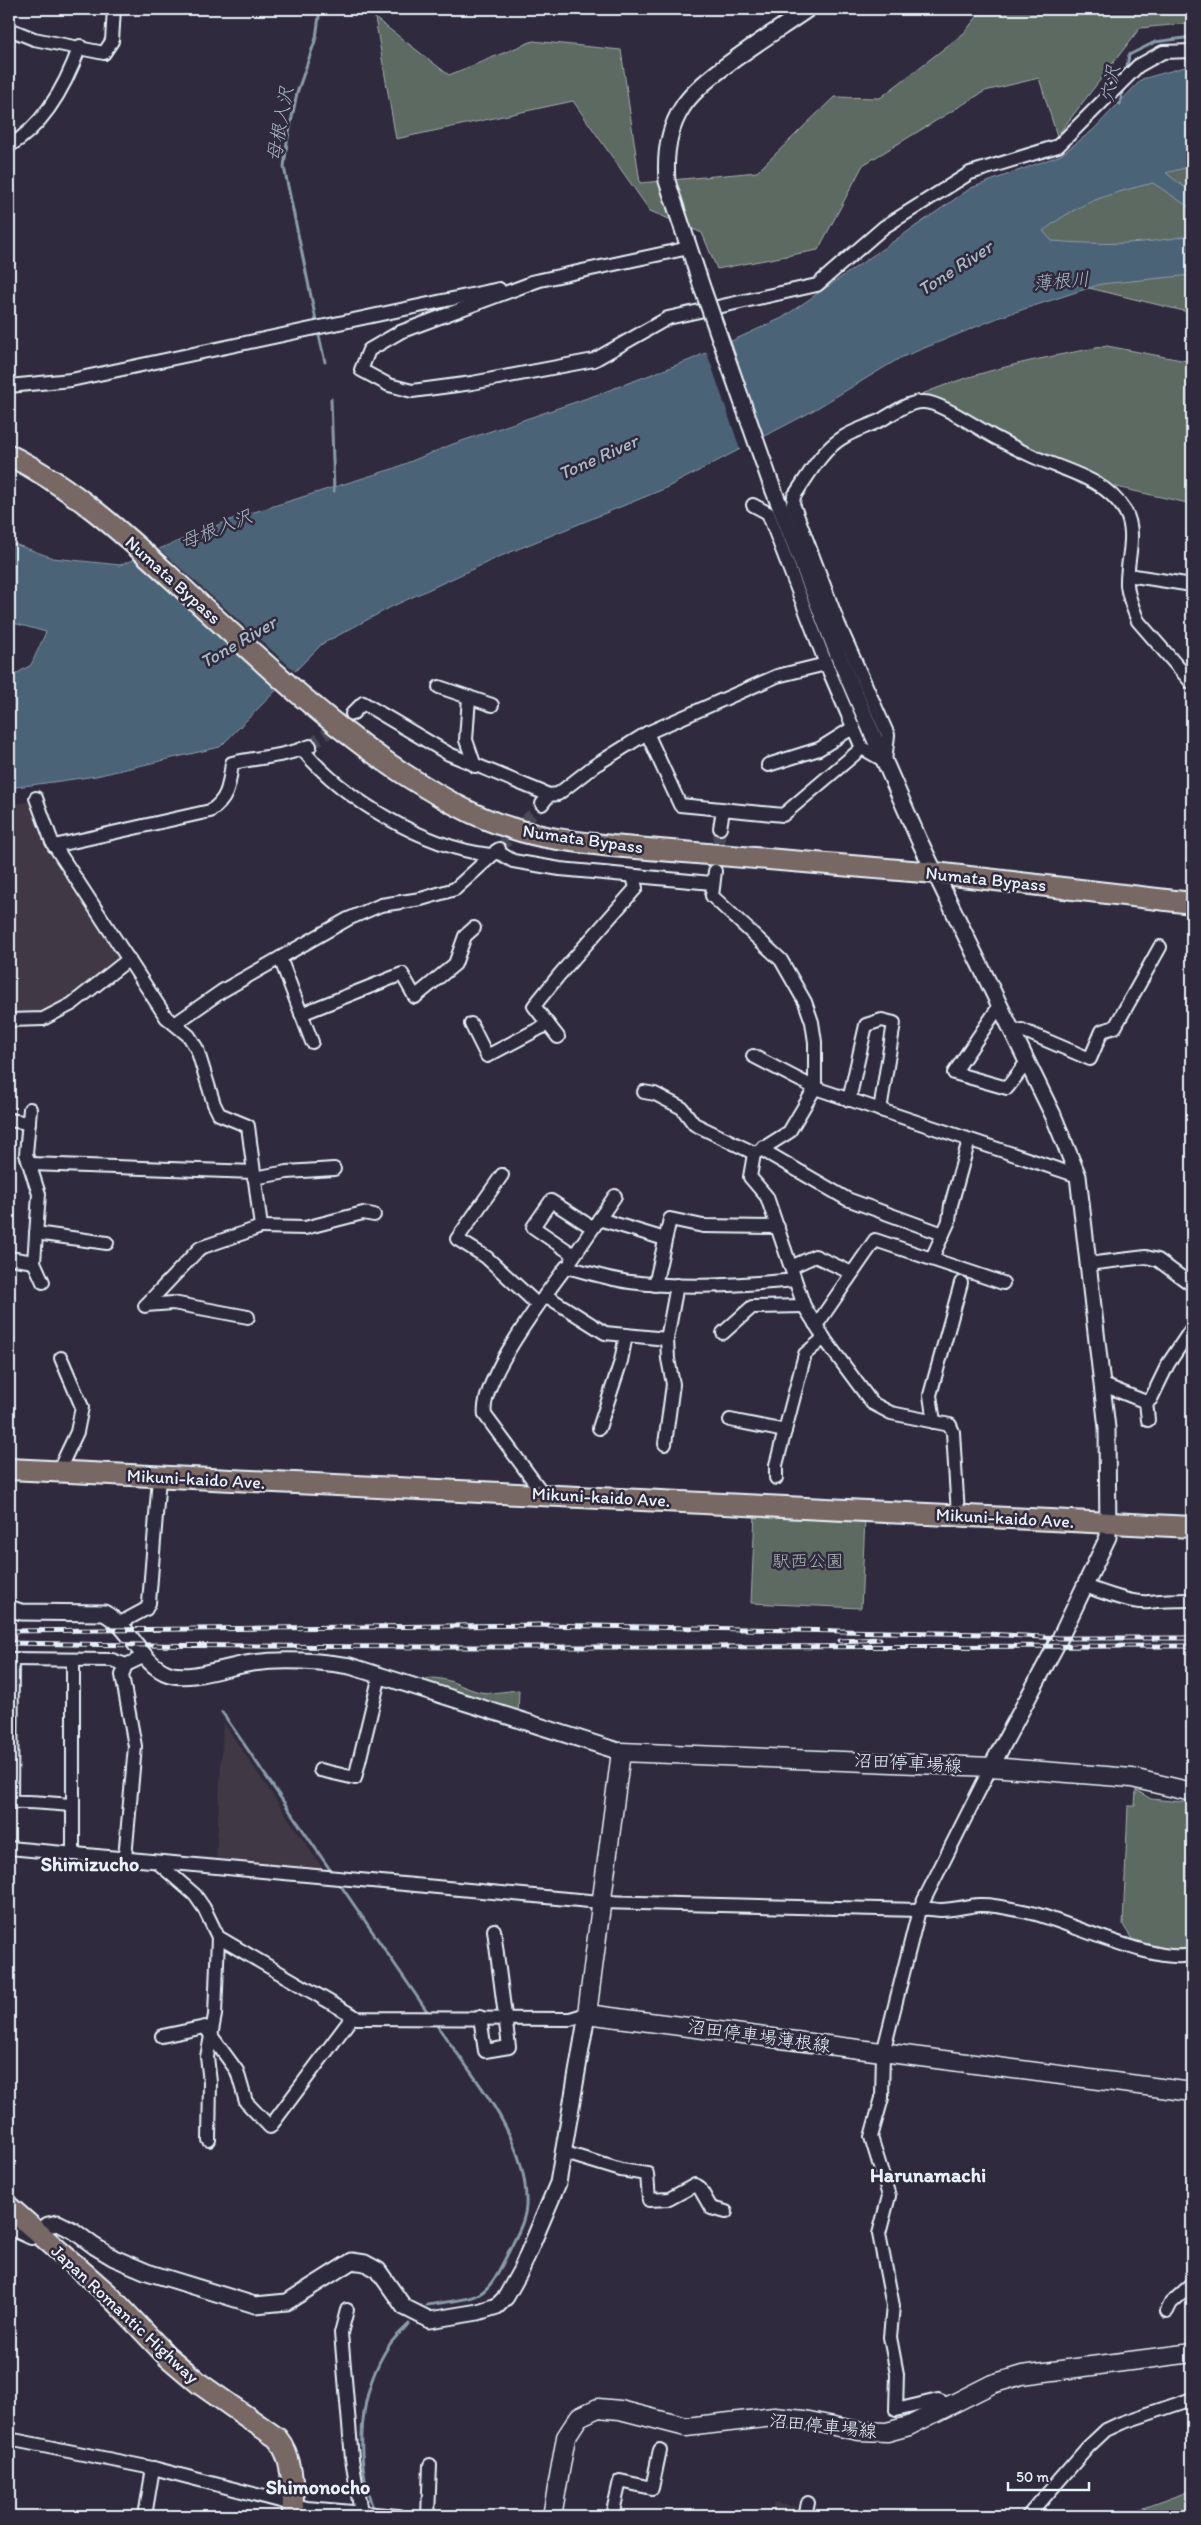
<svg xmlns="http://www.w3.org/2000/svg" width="1201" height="2525" font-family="Itim,'Klee One',sans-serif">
<rect width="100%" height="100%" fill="#2f2a3d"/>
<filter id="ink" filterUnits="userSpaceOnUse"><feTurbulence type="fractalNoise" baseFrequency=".02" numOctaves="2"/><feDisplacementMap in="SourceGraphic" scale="10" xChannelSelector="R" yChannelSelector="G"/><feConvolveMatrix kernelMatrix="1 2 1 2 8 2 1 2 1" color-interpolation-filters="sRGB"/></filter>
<g filter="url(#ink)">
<g fill="#413845">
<path d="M33,801L122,955L121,960L65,1005L47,1014L9,1015V805Z"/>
<path d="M223,1722L325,1872L216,1862Z"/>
<path d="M774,2503L807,2509L805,2516H743L745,2509L771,2515Z"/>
</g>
<g fill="#5c6b62" stroke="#a2aead">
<path d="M983,9H1192V23L1140,28L1057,136L1039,78L985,91L863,165L818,250L717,269L702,233L650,211L573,101L396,139L375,18L449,75L533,41L621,50L640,183L757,172L834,97L880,98L964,33Z"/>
<path d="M1192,109V313L928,249Z"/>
<path d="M1107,346L1192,362V504L1107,485L917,396C979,370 1040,358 1107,346Z"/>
<path d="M755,1513L865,1518L861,1608L751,1603Z"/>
<path d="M431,1678C449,1678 459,1686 476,1691C489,1695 505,1691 519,1690L518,1716L419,1681Z"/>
<path d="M1136,1790L1151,1799L1192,1803V1949L1184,1951L1135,1944L1123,1925L1128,1806H1135Z"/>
<path d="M1192,2482V2516H1132L1135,2511L1187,2492Z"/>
</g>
<path fill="#4c6377" stroke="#8a9cab" d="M1192,65V166L1166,173L1192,193V209L1153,183C1105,195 1082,201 1043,231L1052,241C1104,245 1140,245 1192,235V275L1101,284L1000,317L900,358L807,414L664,489L501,556L391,607L322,644L220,747L96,776L9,788V678L31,665L46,632L10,622L9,619V542L53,558L120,565L235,518L392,469L453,444L596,395L690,360L782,318L971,188L1061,155L1093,130L1142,79Z"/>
<g fill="#2f2a3d">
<path d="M728,340L763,440L741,452L706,350Z"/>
<path d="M157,547L297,673L283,687L136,555Z"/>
</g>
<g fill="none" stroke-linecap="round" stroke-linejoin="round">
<g stroke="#8a9cab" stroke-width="3">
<path d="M1126,72L1129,55L1155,42L1192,37"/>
<path d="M1120,104L1123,88"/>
<path d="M317,325L284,167L287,142L297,93L316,38L320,9"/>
<path d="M318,331L325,362"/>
<path d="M331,399L334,491"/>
<path d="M222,1712L333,1874"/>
<path d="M339,1883L429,2014"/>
<path d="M427,2305C484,2296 484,2302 510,2249C517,2235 525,2221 526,2206C529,2137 470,2074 434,2021"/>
<path d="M374,2511C354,2459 358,2391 390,2344C395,2337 403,2330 409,2324"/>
</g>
<g stroke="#4b4859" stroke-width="12" stroke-dasharray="12 6" stroke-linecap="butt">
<path d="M310,746L352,714"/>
<path d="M499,849L542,804"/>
<path d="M717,861L720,828"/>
</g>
<g stroke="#e8f1f8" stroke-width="16">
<g id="minor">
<path d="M9,29L34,39L104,53L112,41L114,9"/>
<path d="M9,146C45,125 66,85 80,46"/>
<path d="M537,281L400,332L369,350L361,370L389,385L412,391L472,383L594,360L668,318L817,285L884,227L970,173L1058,146L1138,66L1163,52L1192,51"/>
<path d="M531,282L689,248"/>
<path d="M9,386L71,380L499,289"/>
<path d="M753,505L768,513L826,664"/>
<path d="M1128,575L1192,585"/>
<path d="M439,687L492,705"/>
<path d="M469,697L466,740L475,766"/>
<path d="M352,714L363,703L449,754L549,795"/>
<path d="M647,733L680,805L783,815L862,748"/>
<path d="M302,749C344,800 425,847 490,855"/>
<path d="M768,765L819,749L854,727"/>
<path d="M36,798L52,842L166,1017L189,1036L197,1049L214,1104L219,1114L248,1126L261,1227L200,1248L145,1306"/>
<path d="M542,804L549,795L558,794L594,766L647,733L777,676L826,664L862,748L885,761L888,735L839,625L793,504L794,496C808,476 821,451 842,438C854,430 870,426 883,419C895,412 910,401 924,402C941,402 982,431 998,439C1009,445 1021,451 1032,456C1065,471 1105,478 1125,511C1138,534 1126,561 1127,585C1128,597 1134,611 1138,621L1192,683"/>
<path d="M720,828L723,810"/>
<path d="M54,846L210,811C229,799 229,784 232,763C259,757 284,757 310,746"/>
<path d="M496,851L513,861L560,869L712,883"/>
<path d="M715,871L712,896L781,960L805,1002L812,1022L815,1042V1088L1078,1176"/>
<path d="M280,958L312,1042"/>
<path d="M1000,1005L954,1073L1007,1088L1027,1062"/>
<path d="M301,1014L402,974L415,997L455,964L465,936L474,928"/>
<path d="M9,1020L43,1019L72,1004L129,959"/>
<path d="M176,1023L222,991L348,919L381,905L421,899L455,889L499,849"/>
<path d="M471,1024L487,1056L548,1024"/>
<path d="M1013,1032L1022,1030L1090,1059L1102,1031L1115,1027L1160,947"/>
<path d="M558,1037L534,1006L560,974L636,888L633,876"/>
<path d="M753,1056L815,1088L789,1132L754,1154L750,1177L767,1197L804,1306L826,1341L872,1403L891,1413L950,1425L953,1432L958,1515"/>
<path d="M644,1092L655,1094L682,1108L694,1124L754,1153"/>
<path d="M849,1100L866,1025L882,1020L894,1023L880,1110"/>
<path d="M30,1109L26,1154L39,1194L34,1262L43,1282"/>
<path d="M9,1120L29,1123"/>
<path d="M763,1147L766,1152L847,1199L943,1234"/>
<path d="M31,1164L254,1172"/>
<path d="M502,1175L457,1239L486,1257L538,1305"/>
<path d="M254,1178L287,1172L334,1169"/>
<path d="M599,1219L665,1239"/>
<path d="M261,1227L305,1228L363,1213L374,1215"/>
<path d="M36,1233L107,1243"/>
<path d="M574,1255L533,1227L551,1201L593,1228"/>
<path d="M9,1258L34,1262"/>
<path d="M932,1258L949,1221L951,1205L969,1140"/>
<path d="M571,1260L615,1196"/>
<path d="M1087,1264L1146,1257L1158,1260L1192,1285"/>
<path d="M791,1267L815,1256L852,1273"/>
<path d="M655,1285L670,1219L703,1226L778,1227"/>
<path d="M545,1295L605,1333L667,1339"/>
<path d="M146,1305L173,1303L248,1317"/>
<path d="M815,1324L820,1320L875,1240L1003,1283"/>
<path d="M723,1333L752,1307L804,1306"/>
<path d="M1101,1384L1146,1402L1148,1420"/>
<path d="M1146,1402L1151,1399L1168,1364L1192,1328"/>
<path d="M730,1420L785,1431"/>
<path d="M934,1422L930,1395L961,1283"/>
<path d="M599,1428L621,1361L626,1335"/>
<path d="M665,1444L673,1384L668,1359L667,1339L677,1285"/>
<path d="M58,1472L77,1432L82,1407L61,1358"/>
<path d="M776,1478V1465L805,1354L824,1338"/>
<path d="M541,1495L538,1487L485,1415C479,1382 545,1295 566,1267C587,1272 608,1279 630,1282C685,1289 739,1285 795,1280"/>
<path d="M1085,1586C1102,1592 1132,1604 1149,1602C1164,1600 1177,1600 1192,1600"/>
<path d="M120,1623L146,1609L149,1603L159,1478"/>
<path d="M9,1659L112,1660L126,1665L145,1656"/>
<path d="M12,1659L11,1802C32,1801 52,1804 73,1805"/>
<path d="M73,1661V1854"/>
<path d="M320,1770L355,1778L380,1675"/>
<path d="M9,1848L600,1902L919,1910C928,1907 933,1910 941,1910C954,1910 966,1906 979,1905C995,1904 1016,1910 1032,1913C1066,1921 1162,1967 1192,1954"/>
<path d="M125,1858L135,1746L122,1675L126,1665"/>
<path d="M157,1862L195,1895L204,1908L218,1937L357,2018L570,2019L587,2014"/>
<path d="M480,2017L485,2051L509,2047L494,1930"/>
<path d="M162,2036L205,2027L237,2071L246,2102L270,2127L353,2016"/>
<path d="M209,2140L210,2082L207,2057L215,2015L218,1937"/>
<path d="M562,2152L621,2170L647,2174L649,2200L669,2199L695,2185L699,2187L711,2208L726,2212"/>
<path d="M9,2228L31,2238L38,2233"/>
<path d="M347,2310L341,2333L352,2459L361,2513"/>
<path d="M1167,2311L1171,2303L1192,2284"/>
<path d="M949,2405L938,2400L896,2410L897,2374L890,2337L893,2306L879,2234L889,2196L871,2137L882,2098L883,2053L919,1910L991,1767"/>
<path d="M9,2439L157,2469L307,2508L398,2516"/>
<path d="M145,2516L153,2468"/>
<path d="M428,2516L430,2465"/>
<path d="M612,2516L620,2481L652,2488L660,2450"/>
<path d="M805,2516L808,2503"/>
<path d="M1028,2516L1088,2447L1106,2430L1121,2423L1192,2399"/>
</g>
</g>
<g stroke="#e8f1f8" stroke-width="19">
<g id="tertiary">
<path d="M703,290L667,181C665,156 668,130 682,108C701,76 776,32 808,9"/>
<path d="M770,481L838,655L919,840L1053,1115L1078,1176L1107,1428L1108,1537L1060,1638L991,1767"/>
<path d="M9,1608L21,1612L104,1613C133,1628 140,1664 169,1674C190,1681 229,1666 252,1663C284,1659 318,1661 350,1666L621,1752"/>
<path d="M38,2233L48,2225L58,2223L74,2231L94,2246L114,2258L147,2272L255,2305L287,2302L352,2261L365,2263L378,2270L404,2307L430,2320L478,2312L497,2306L506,2297L521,2270L558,2183L587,2014"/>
</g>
</g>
<g stroke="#e8f1f8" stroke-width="21">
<g id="secondary">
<path d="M1192,1792L1132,1778L991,1767L621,1752L587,2014L1192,2092"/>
<path d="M552,2516L566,2437L579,2417L598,2408L620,2410L686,2427L774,2417L804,2420L859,2431L887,2432L909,2426L992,2384L1022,2375L1192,2353"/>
</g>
</g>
<g stroke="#e8f1f8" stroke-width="24">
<g id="trunk">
<path d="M9,455C72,487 124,534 176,582C249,649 321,720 404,774C437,795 473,817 511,828C544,839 578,842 612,846L935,873L1192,903"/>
<path d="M9,1469L1192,1527"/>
<path d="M9,2207L108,2294L167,2356L200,2384L277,2438C294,2458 293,2491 293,2516"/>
</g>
</g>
<use href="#minor" stroke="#2f2a3d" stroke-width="12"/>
<use href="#tertiary" stroke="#2f2a3d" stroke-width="15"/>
<use href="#secondary" stroke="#2f2a3d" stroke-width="18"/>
<use href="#trunk" stroke="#776864" stroke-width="20"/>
<g stroke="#e8f1f8" stroke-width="5">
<g id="rail">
<path d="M9,1631L543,1625L987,1634L1060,1638H1192"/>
<path d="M840,1641L880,1639"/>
<path d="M9,1643C403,1650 798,1646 1192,1646"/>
</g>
</g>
<use href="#rail" stroke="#2f2a3d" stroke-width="3" stroke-dasharray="9" stroke-linecap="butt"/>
<g stroke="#e8f1f8" stroke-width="19" stroke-linecap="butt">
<path id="tertiary-bridge" d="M703,290L770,481"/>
</g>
<use href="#tertiary-bridge" stroke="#2f2a3d" stroke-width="15"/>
</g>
</g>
<g text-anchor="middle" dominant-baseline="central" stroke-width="5" stroke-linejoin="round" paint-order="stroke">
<g font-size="18" fill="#e8f1f8" stroke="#2f2a3d">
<text transform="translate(173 580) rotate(42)">Numata Bypass</text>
<text transform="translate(583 839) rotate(8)">Numata Bypass</text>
<text transform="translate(986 879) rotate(6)">Numata Bypass</text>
<text transform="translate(196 1479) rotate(3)">Mikuni-kaido Ave.</text>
<text transform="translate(601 1497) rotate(3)">Mikuni-kaido Ave.</text>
<text transform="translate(1005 1518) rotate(3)">Mikuni-kaido Ave.</text>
<text transform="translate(908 1763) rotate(3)">沼田停車場線</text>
<text transform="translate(759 2036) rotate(8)">沼田停車場薄根線</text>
<text transform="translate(125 2314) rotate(43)">Japan Romantic Highway</text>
<text transform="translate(823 2426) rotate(6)">沼田停車場線</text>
</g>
<g font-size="18" fill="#a9b5b4" stroke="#2f2a3d">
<text x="808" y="1561">駅西公園</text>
</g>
<g font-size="19" font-style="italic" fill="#aab8c4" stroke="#2f2a3d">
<text transform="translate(1110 84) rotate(-80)">穴沢</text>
<text transform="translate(280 124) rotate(-80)">母根入沢</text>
<text transform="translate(955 268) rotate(-33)">Tone River</text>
<text transform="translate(1061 281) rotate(-5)">薄根川</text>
<text transform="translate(598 457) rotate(-24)">Tone River</text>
<text transform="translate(216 529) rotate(-22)">母根入沢</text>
<text transform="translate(238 642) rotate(-30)">Tone River</text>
</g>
<g font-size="20" font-weight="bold" fill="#e8f1f8" stroke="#2f2a3d">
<text x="90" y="1864">Shimizucho</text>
<text x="928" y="2175">Harunamachi</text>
<text x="318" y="2487">Shimonocho</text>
</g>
</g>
<rect width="1201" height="2525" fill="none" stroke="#2f2a3d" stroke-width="30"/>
<rect x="15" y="15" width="1171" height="2495" fill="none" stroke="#e8f1f8" stroke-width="2" filter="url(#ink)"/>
<path d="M1008 2482v8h81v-8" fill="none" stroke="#e8f1f8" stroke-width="2.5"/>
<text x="1016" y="2482" font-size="15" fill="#e8f1f8" stroke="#2f2a3d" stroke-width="4" paint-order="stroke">50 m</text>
</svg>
